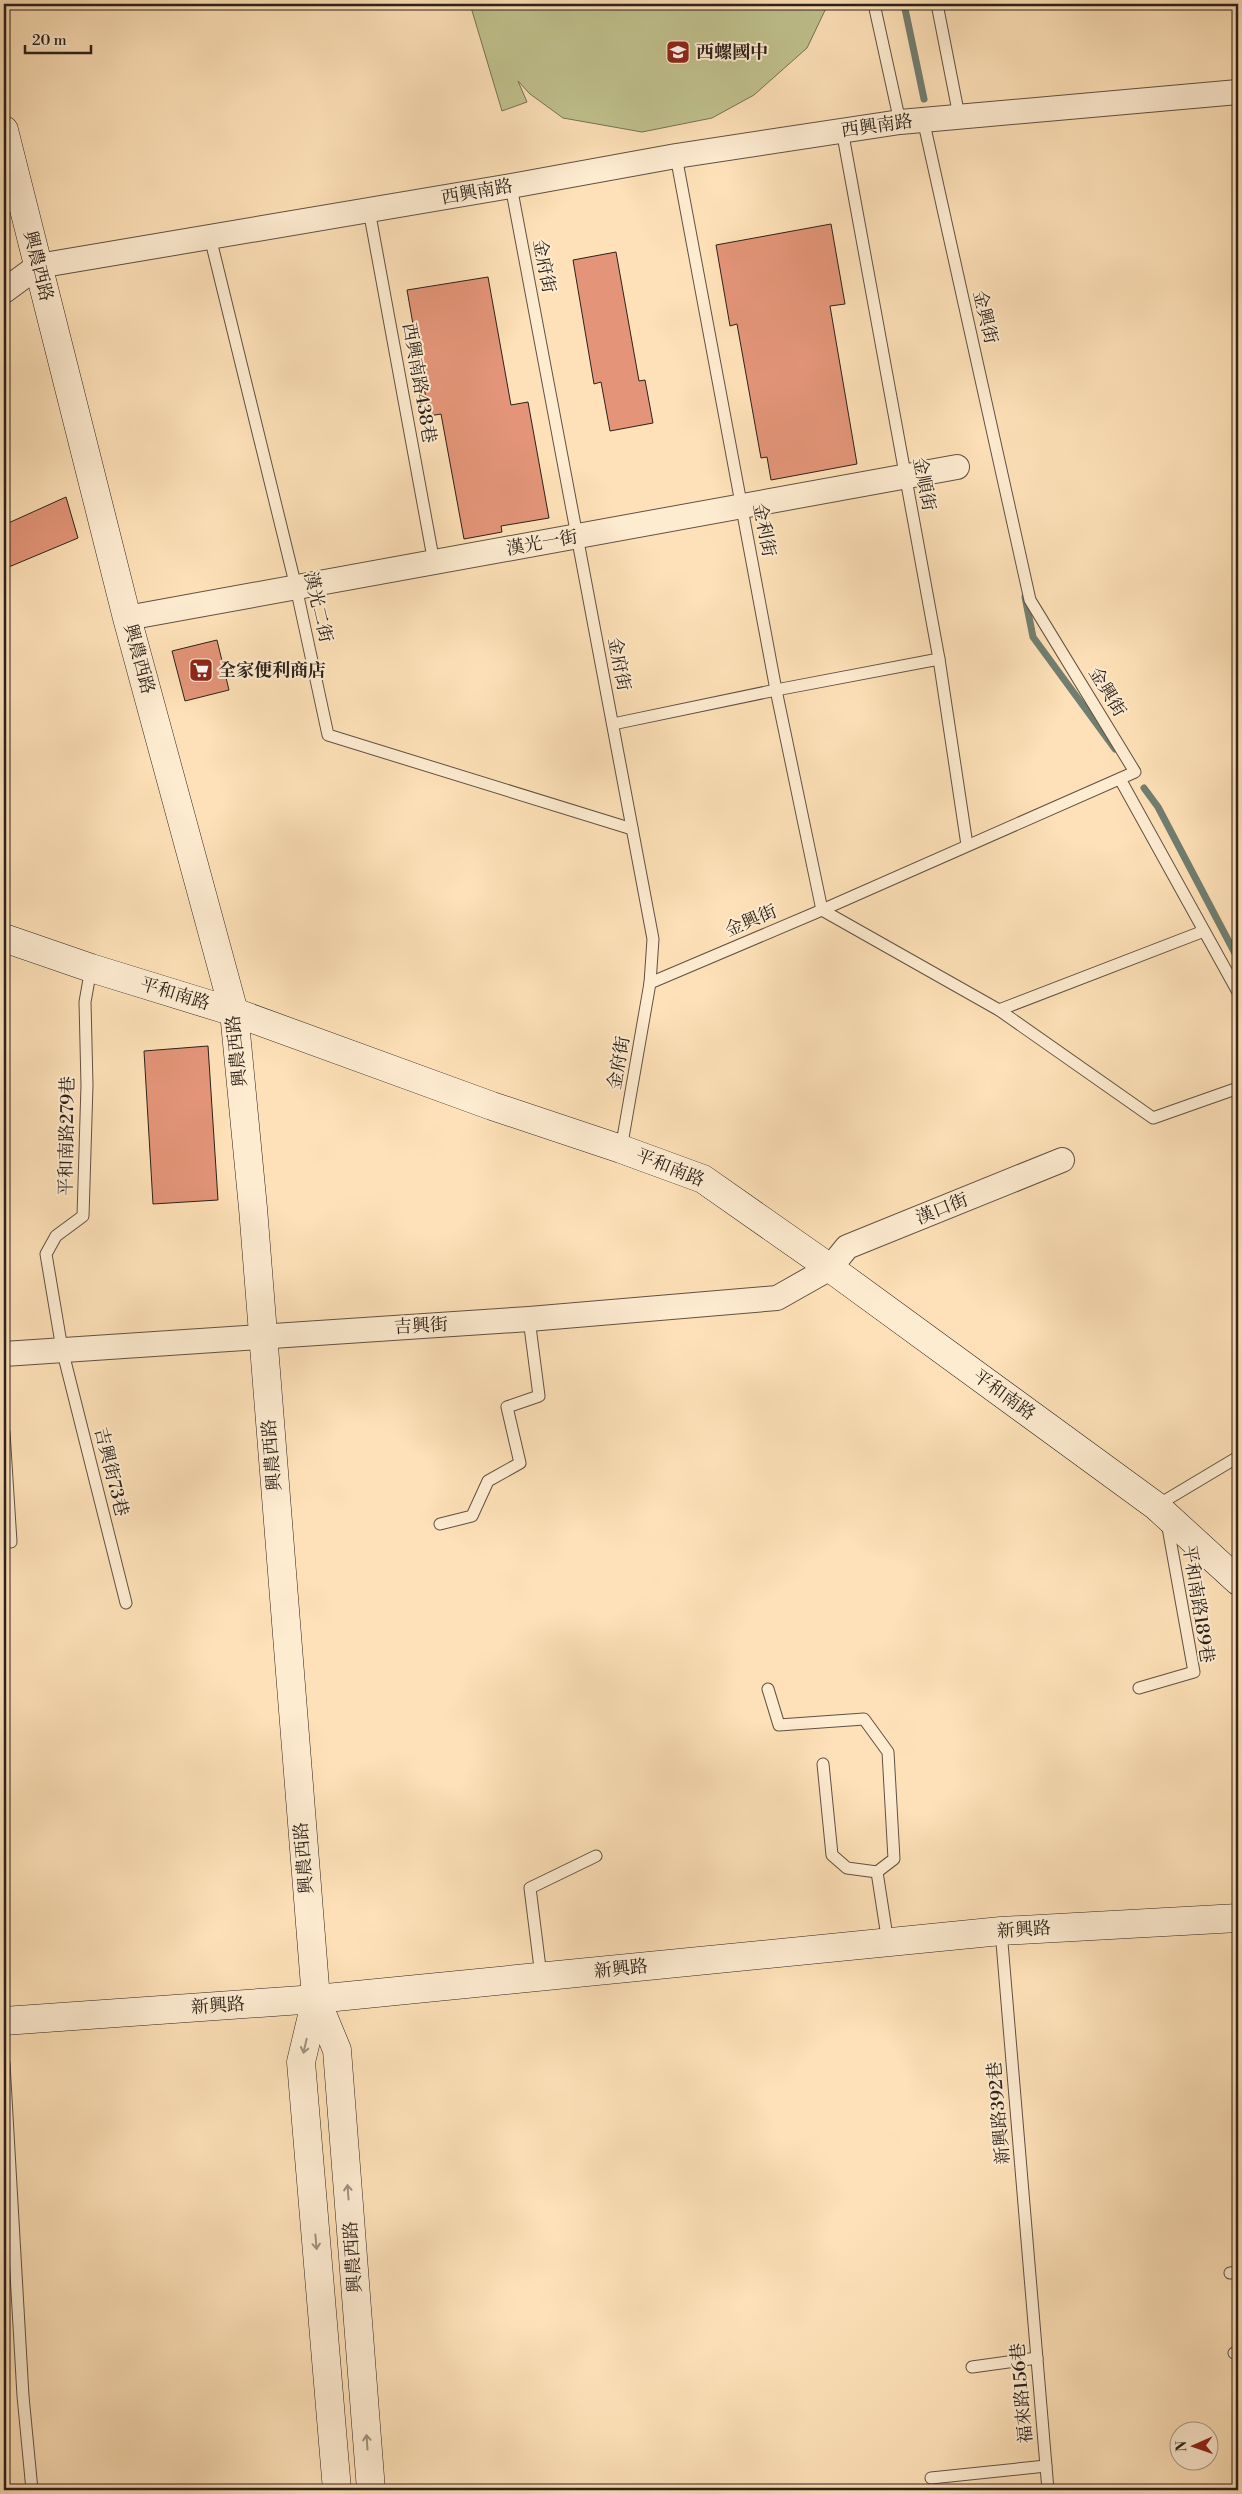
<svg xmlns="http://www.w3.org/2000/svg" width="1242" height="2494" font-family="'Libre Bodoni','Noto Serif TC',serif">
<rect width="100%" height="100%" fill="#fee1b8"/>
<filter id="stains"><feTurbulence type="fractalNoise" baseFrequency=".004" numOctaves="4"/><feColorMatrix values="0 0 0 0 .2 0 0 0 0 .09 0 0 0 0 .02 0 0 0 .5 -.17"/></filter>
<radialGradient id="worn" r=".72"><stop offset=".6" stop-color="#630" stop-opacity="0"/><stop offset="1" stop-color="#630" stop-opacity=".3"/></radialGradient>
<path fill="#c0c28e" stroke="#767254" d="M470,4H828L807,48L754,95L712,118L642,132L563,118L530,94L518,81L527,102L502,111Z"/>
<g fill="none" stroke-linecap="round" stroke-linejoin="round">
<g stroke="#717f71" stroke-width="7">
<path d="M904,4L924,99"/>
<path d="M1025,597L1033,637L1115,749"/>
<path d="M1144,788L1158,807L1238,959"/>
</g>
</g>
<g fill="#e49579" stroke="#2b211a">
<path d="M831,224L845,304L830,306L857,464L771,480L767,457L761,458L737,324L730,326L716,245Z"/>
<path d="M616,252L639,381L645,380L653,423L610,431L601,382L594,384L573,260Z"/>
<path d="M488,277L511,405L528,402L549,518L501,526L502,532L464,539L441,414L429,416L407,290Z"/>
<path d="M66,497L78,538L4,569V525Z"/>
<path d="M217,640L229,690L185,701L172,651Z"/>
<path d="M208,1046L218,1200L153,1204L144,1051Z"/>
</g>
<g fill="none" stroke-linecap="round" stroke-linejoin="round">
<g stroke="#605142" stroke-width="13">
<g id="lane">
<path d="M874,4L900,122"/>
<path d="M937,4L959,116"/>
<path d="M842,130L939,659L967,845"/>
<path d="M676,156L776,690L822,910L999,1010L1153,1118L1238,1088"/>
<path d="M511,186L653,939L650,983L621,1149"/>
<path d="M369,210L434,563"/>
<path d="M210,237L296,587L328,735L632,829"/>
<path d="M613,724L776,690L939,659"/>
<path d="M1120,779L1238,992"/>
<path d="M91,968L85,1002L87,1085L83,1216L56,1236L46,1254L62,1349L126,1603"/>
<path d="M650,983L822,910L1135,772L1030,600L923,119"/>
<path d="M999,1010L1204,931"/>
<path d="M4,1432L11,1542"/>
<path d="M1156,1506L1238,1457"/>
<path d="M440,1524L472,1516L488,1481L520,1463L507,1407L539,1396L529,1319"/>
<path d="M1139,1688L1194,1672L1167,1522"/>
<path d="M768,1689L779,1725L864,1719L888,1752L894,1859L877,1872L847,1868L832,1855L823,1764"/>
<path d="M877,1872L888,1943"/>
<path d="M1001,1931L1048,2490"/>
<path d="M541,1976L530,1888L596,1856"/>
<path d="M4,2063L23,2396L32,2490"/>
<path d="M1230,2273L1238,2272"/>
<path d="M1234,2353L1238,2352"/>
<path d="M972,2367L1037,2358"/>
<path d="M931,2478L1046,2466"/>
</g>
</g>
<g stroke="#605142" stroke-width="26">
<g id="street">
<path d="M4,291L38,266L511,186L676,156L900,122L1238,92"/>
<path d="M127,618L957,467"/>
<path d="M4,1354L529,1319L777,1298L830,1268L847,1247L1062,1160"/>
</g>
</g>
<g stroke="#2b211a" stroke-width="29">
<g id="secondary">
<path d="M4,130L127,618L234,1012L253,1208L316,1999L337,2050L371,2490"/>
<path d="M4,938L91,968L234,1012L492,1106L621,1149L703,1179L830,1268L1156,1506L1238,1581"/>
<path d="M316,1999L301,2062L337,2490"/>
<path d="M4,2021L316,1999L1001,1931L1238,1918"/>
</g>
</g>
<use href="#lane" stroke="#feecd1" stroke-width="11"/>
<use href="#street" stroke="#feecd1" stroke-width="24"/>
<use href="#secondary" stroke="#feecd1" stroke-width="28"/>
</g>
<defs><path id="oneway-shaft" d="M-6 0H5M1.5-3L5.5 0L1.5 3" fill="none" stroke-width="1.6" stroke-linecap="round" stroke-linejoin="round" transform="scale(1.25)"/></defs>
<g stroke="#9f917f">
<use href="#oneway-shaft" transform="translate(305 2046) rotate(103)"/>
<use href="#oneway-shaft" transform="translate(348 2192) rotate(-94)"/>
<use href="#oneway-shaft" transform="translate(316 2242) rotate(85)"/>
<use href="#oneway-shaft" transform="translate(367 2442) rotate(-94)"/>
</g>
<defs>
<g id="school-square" transform="scale(1.25)"><rect x="-9" y="-9" width="18" height="18" rx="4" fill="#8f2418" stroke="#feecd1"/><path d="M0-5L7-2L0 1L-7-2ZM-4 1L0 2.5L4 1V4Q0 6-4 4Z" fill="#fff"/></g>
<g id="supermarket-square" transform="scale(1.25)"><rect x="-9" y="-9" width="18" height="18" rx="4" fill="#8f2418" stroke="#feecd1"/><path d="M-6-5.5h2.5l.6 2H6L4.5 2H-2.5L-4.4-4H-6ZM-1.5 3.2a1.3 1.3 0 1 0 .1 0ZM3 3.2a1.3 1.3 0 1 0 .1 0Z" fill="#fff"/></g>
</defs>
<g fill-rule="evenodd">
<use href="#school-square" x="678" y="52"/>
<use href="#supermarket-square" x="201" y="670"/>
</g>
<g text-anchor="middle" dominant-baseline="central" stroke-width="4" stroke-linejoin="round" paint-order="stroke">
<g font-size="18" font-weight="bold" fill="#2b211a" stroke="#feecd1" text-anchor="start">
<text x="696" y="52">西螺國中</text>
<text x="218" y="670">全家便利商店</text>
</g>
<g font-size="18" fill="#2b211a" stroke="#feecd1">
<text transform="translate(877 126) rotate(-8)">西興南路</text>
<text transform="translate(477 192) rotate(-10)">西興南路</text>
<text transform="translate(38 266) rotate(76)">興農西路</text>
<text transform="translate(544 266) rotate(79)">金府街</text>
<text transform="translate(985 317) rotate(77)">金興街</text>
<text transform="translate(419 383) rotate(80)">西興南路438巷</text>
<text transform="translate(924 484) rotate(79)">金順街</text>
<text transform="translate(764 530) rotate(79)">金利街</text>
<text transform="translate(542 543) rotate(-10)">漢光一街</text>
<text transform="translate(318 607) rotate(77)">漢光二街</text>
<text transform="translate(139 659) rotate(75)">興農西路</text>
<text transform="translate(619 664) rotate(79)">金府街</text>
<text transform="translate(1107 692) rotate(59)">金興街</text>
<text transform="translate(751 921) rotate(-23)">金興街</text>
<text transform="translate(175 994) rotate(17)">平和南路</text>
<text transform="translate(237 1051) rotate(-96)">興農西路</text>
<text transform="translate(619 1063) rotate(-80)">金府街</text>
<text transform="translate(67 1136) rotate(-89)">平和南路279巷</text>
<text transform="translate(670 1168) rotate(22)">平和南路</text>
<text transform="translate(942 1209) rotate(-22)">漢口街</text>
<text transform="translate(421 1326) rotate(-3)">吉興街</text>
<text transform="translate(1004 1395) rotate(36)">平和南路</text>
<text transform="translate(272 1455) rotate(-95)">興農西路</text>
<text transform="translate(111 1472) rotate(76)">吉興街73巷</text>
<text transform="translate(1198 1604) rotate(81)">平和南路189巷</text>
<text transform="translate(304 1858) rotate(-95)">興農西路</text>
<text transform="translate(1024 1930) rotate(-4)">新興路</text>
<text transform="translate(621 1969) rotate(-6)">新興路</text>
<text transform="translate(218 2006) rotate(-4)">新興路</text>
<text transform="translate(999 2113) rotate(-95)">新興路392巷</text>
<text transform="translate(353 2257) rotate(-94)">興農西路</text>
<text transform="translate(1022 2393) rotate(-95)">福來路156巷</text>
</g>
</g>
<rect width="1242" height="2494" fill="none" stroke="#fee1b8" stroke-width="20"/>
<rect x="5" y="5" width="1232" height="2484" fill="none" stroke="#2b211a" stroke-width="2.5"/>
<rect x="10" y="10" width="1222" height="2474" fill="none" stroke="#2b211a"/>
<g transform="translate(1194 2446) rotate(268)"><circle r="24" fill="#feecd1" stroke="#aa9b88"/>
<path d="M0-4L9 19L0 12L-9 19Z" fill="#8f2418"/>
<text y="-8" font-size="14" font-weight="bold" text-anchor="middle" fill="#2b211a">N</text>
</g>
<path d="M25 45v8h66v-8" fill="none" stroke="#2b211a" stroke-width="2.5"/>
<text x="32" y="45" font-size="15" fill="#2b211a" stroke="#feecd1" stroke-width="4" paint-order="stroke">20 m</text>
<rect width="100%" height="100%" filter="url(#stains)"/>
<rect width="100%" height="100%" fill="url(#worn)"/>
</svg>
